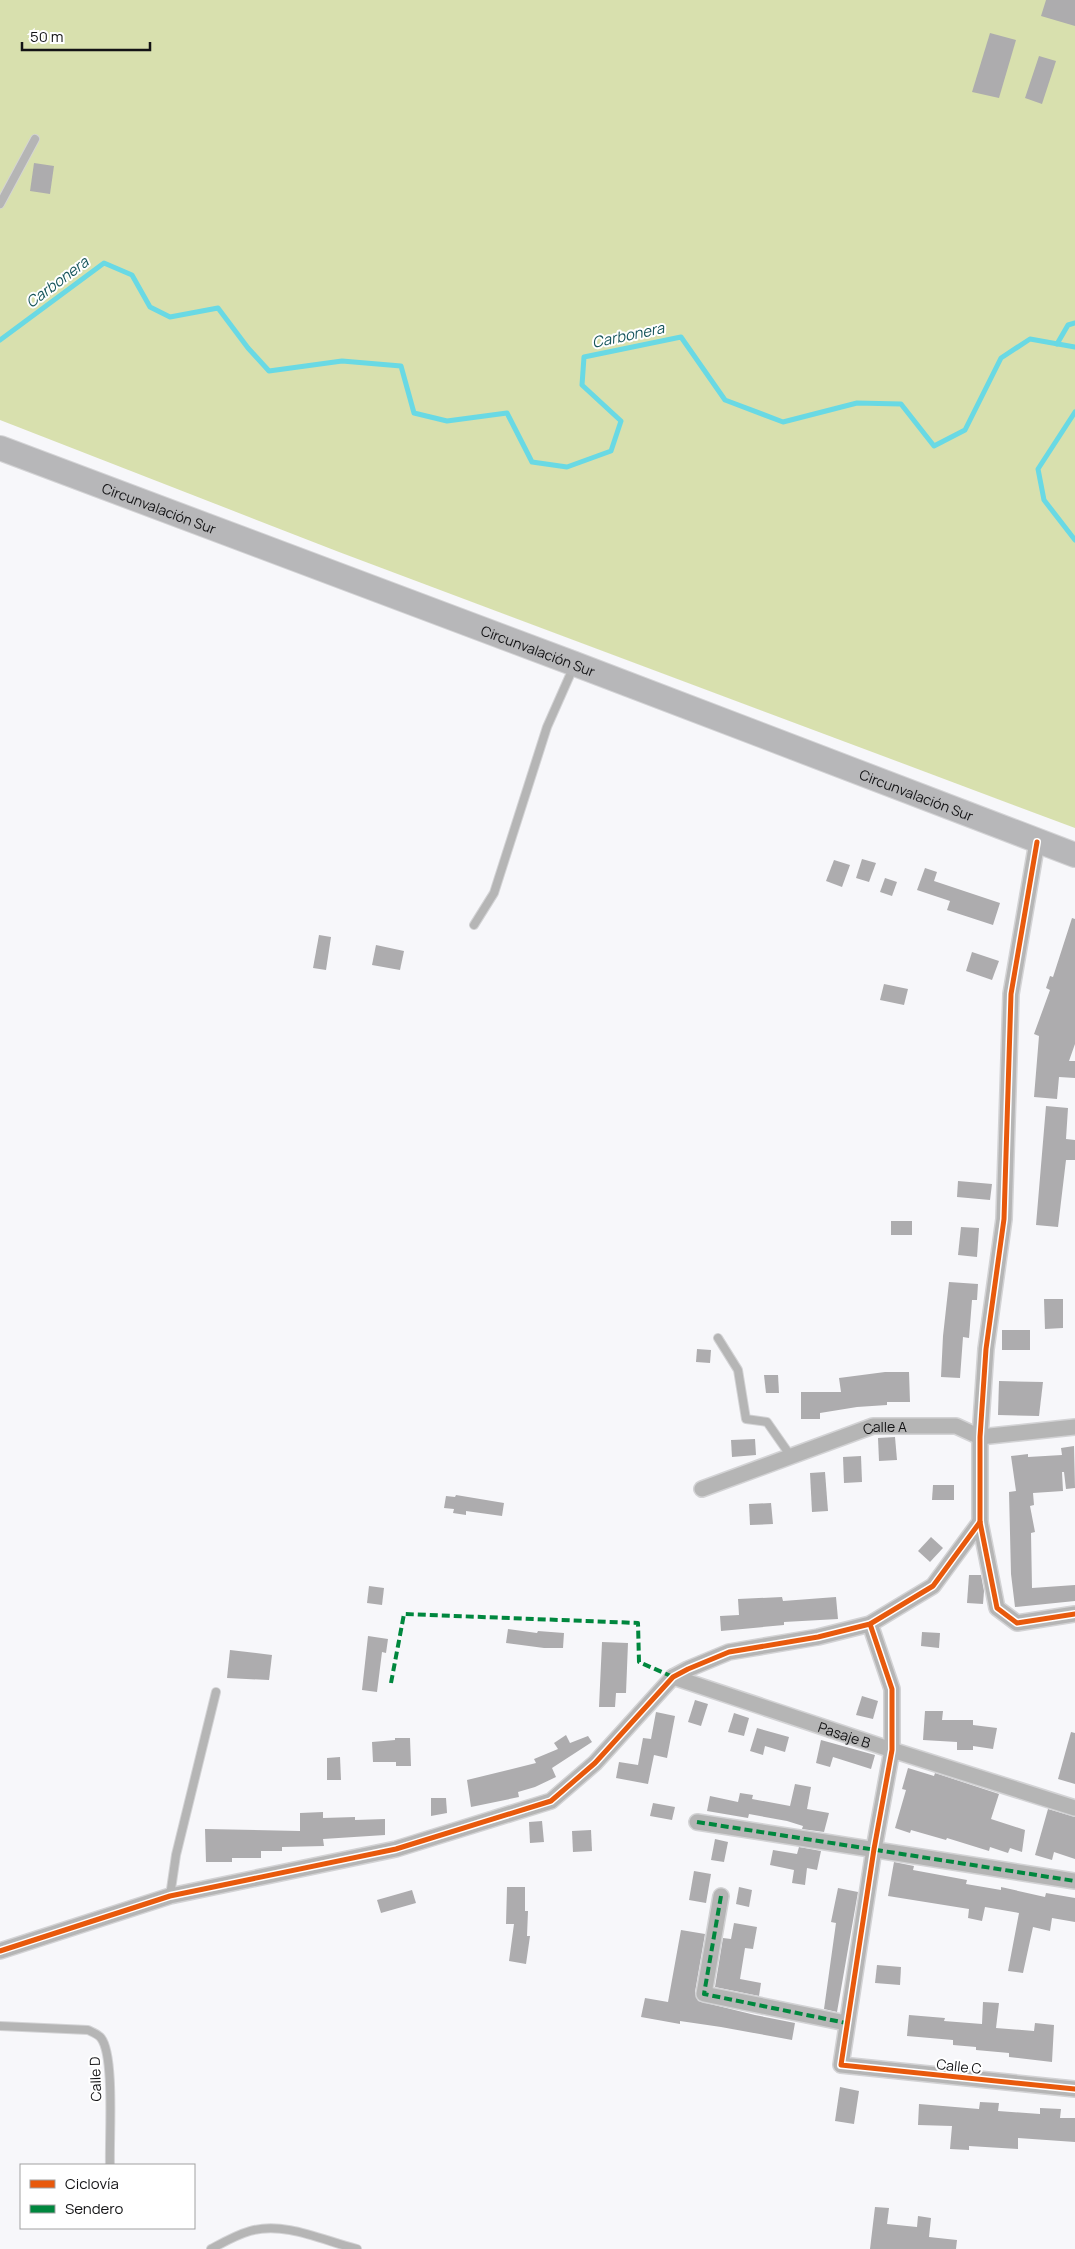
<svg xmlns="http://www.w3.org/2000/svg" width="1075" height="2249" font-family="Manrope,sans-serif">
<rect width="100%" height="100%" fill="#f7f7fa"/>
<path fill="#d8e0ae" d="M0,0H1075V828L339,552L0,420Z"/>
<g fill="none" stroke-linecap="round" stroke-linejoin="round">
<g stroke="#69d9e4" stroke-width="5">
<path d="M0,340L104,263L132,275L150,307L170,317L218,308L248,348L269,371L342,361L401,366L414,413L447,421L507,413L532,462L567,467L611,451L621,421L582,385L584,357L681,337L725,400L783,422L857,403L901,404L934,446L965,430L1001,358L1030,339L1075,347"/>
<path d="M1057,344L1068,325L1075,323"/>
<path d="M1075,412L1038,469L1044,500L1075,540"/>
</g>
</g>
<g fill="#adacae">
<path d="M1046,0H1075V26L1041,16Z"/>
<path d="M990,33L1016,40L999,98L972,92Z"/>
<path d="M1039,56L1056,61L1042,104L1025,98Z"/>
<path d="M34,163L54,166L50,194L30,191Z"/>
<path d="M862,859L876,863L869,882L856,878Z"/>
<path d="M834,860L850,865L842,887L826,881Z"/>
<path d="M925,868L937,872L934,881L1000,903L993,925L947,910L950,901L917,890Z"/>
<path d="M885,878L897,882L892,896L880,892Z"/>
<path d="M1072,918L1075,919V1044L1069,1061H1075V1078L1059,1077L1057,1099L1034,1097L1039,1036L1034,1034L1050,990L1046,988L1050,976L1053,977Z"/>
<path d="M319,935L331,937L326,970L313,968Z"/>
<path d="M376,945L404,951L400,970L372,965Z"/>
<path d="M972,952L999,961L992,980L966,971Z"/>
<path d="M884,984L908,989L904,1005L880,1000Z"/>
<path d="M1046,1106L1068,1108L1066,1139L1075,1140V1160H1066L1058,1227L1036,1225Z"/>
<path d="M958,1181L992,1184L990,1200L957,1197Z"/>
<rect x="891" y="1221" width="21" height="14"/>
<path d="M961,1227L979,1228L977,1257L958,1255Z"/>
<path d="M949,1282L978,1284L977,1300H972L969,1338L963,1337L960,1378L941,1377L943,1336Z"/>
<path d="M1044,1299H1063V1328L1045,1329Z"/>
<rect x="1002" y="1330" width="28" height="20"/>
<path d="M697,1349L711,1350L710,1363L696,1362Z"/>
<path d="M885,1372H909L910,1402H887V1405L857,1407L820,1413V1419H801V1392H841L839,1378Z"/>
<path d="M764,1375H778L779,1393H766Z"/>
<path d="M999,1381L1043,1382L1039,1416L998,1415Z"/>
<path d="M895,1437L897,1460L879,1461L878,1438Z"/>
<path d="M755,1439L756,1455L732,1457L731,1440Z"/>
<path d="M1074,1446L1075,1488L1066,1489L1064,1472H1062L1063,1491L1033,1493L1034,1505L1030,1506L1035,1532L1031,1533L1032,1588L1075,1585V1601L1015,1607L1011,1574L1009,1492L1016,1491L1011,1456L1028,1454V1457L1062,1455L1061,1448Z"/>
<path d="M861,1456L862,1482L844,1483L843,1457Z"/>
<path d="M825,1472L828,1511L812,1512L810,1473Z"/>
<path d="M933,1485H954V1500H932Z"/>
<path d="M456,1495L504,1503L502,1516L466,1511V1515L453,1513L454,1509L444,1508L446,1496L455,1497Z"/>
<path d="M771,1503L773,1524L750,1525L749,1504Z"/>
<path d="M931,1537L943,1548L930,1562L918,1551Z"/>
<path d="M969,1575H981L984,1591L983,1604L967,1603Z"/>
<path d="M369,1586L384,1588L382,1605L367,1603Z"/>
<path d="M782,1597L783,1601L836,1597L838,1619L784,1622V1625L721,1631L720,1616L739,1615L738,1599Z"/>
<path d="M508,1629L537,1633L538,1631L564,1633L563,1648H544L506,1643Z"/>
<path d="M922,1632L940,1633L939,1648L921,1646Z"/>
<path d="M368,1636L388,1639L386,1653L382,1652L377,1692L362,1690Z"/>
<path d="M602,1642L628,1643L626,1693H616L615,1707H599Z"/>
<path d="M230,1650L272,1655L269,1680L227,1678Z"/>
<path d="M862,1696L878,1701L873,1719L856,1715Z"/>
<path d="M695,1700L708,1704L701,1726L688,1722Z"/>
<path d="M925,1711H943L942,1720H973V1725L997,1728L993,1749L973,1746V1750H957V1742L923,1740Z"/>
<path d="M656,1712L675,1716L667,1758L654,1755L648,1784L616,1778L619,1762L638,1765L643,1738L651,1739Z"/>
<path d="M734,1713L749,1718L744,1736L728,1732Z"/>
<path d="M757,1728L789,1737L785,1752L765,1746L763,1755L750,1751Z"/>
<path d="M1071,1732L1075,1733V1784L1058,1779Z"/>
<path d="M566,1735L570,1743L588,1736L592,1742L552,1768L556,1777L535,1787L518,1792L519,1797L471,1807L467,1780L536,1763L534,1759L558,1749L554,1743Z"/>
<path d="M395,1738H410L411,1766H396V1762H373L372,1742L395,1740Z"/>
<path d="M821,1740L875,1755L871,1769L833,1757L830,1767L816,1763Z"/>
<path d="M340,1757L341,1780H327V1758Z"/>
<path d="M908,1768L934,1776L935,1773L999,1794L991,1819L1025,1830L1022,1852L1010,1848L1008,1853L990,1847L989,1851L947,1838L946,1840L911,1830L910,1833L895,1828L906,1790L902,1789Z"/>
<path d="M795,1784L811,1787L807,1809L829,1813L824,1832L802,1829L803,1826L787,1821L749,1814L748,1818L707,1811L710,1796L738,1802L740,1793L753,1795L752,1799L790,1806Z"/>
<path d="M431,1798H446L447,1813L431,1816Z"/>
<path d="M653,1803L675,1807L672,1820L650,1816Z"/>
<path d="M1048,1809L1075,1817V1859L1054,1852L1052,1860L1035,1855Z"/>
<path d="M323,1812V1818L355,1817V1820L385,1819V1835L323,1839L324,1846L282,1847V1851H261V1858H232V1862H206L205,1829L300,1831V1813Z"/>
<path d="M542,1821L544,1842L530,1843L529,1822Z"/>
<path d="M591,1830L592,1851L573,1852L572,1831Z"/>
<path d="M715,1839L728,1842L724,1862L711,1860Z"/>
<path d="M799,1847L821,1851L817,1870L807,1868L805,1885L792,1883L794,1870L770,1865L773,1850L797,1854Z"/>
<path d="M894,1862L914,1866L913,1870L967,1880L966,1884L1001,1890V1887L1045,1897L1046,1893L1075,1898V1922L1052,1918L1050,1931L1033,1927L1023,1973L1008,1971L1019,1913L985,1907L982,1921L968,1918L969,1909L888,1896Z"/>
<path d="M694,1871L711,1874L706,1903L689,1900Z"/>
<path d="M507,1887H525V1911H528L527,1936H530L526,1964L509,1961L514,1924H506Z"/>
<path d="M739,1887L752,1890L749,1907L736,1904Z"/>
<path d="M838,1888L858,1892L837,2012L824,2009L836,1923L831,1922Z"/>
<path d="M412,1890L416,1903L381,1913L377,1900Z"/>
<path d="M734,1923L757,1927L753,1949L745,1948L740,1979L761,1983L759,1996L715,1987L723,1938L731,1939Z"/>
<path d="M681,1930L705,1934L695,1992L698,2001L755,2015L795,2023L792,2040L721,2027L680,2021V2024L641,2017L645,1998L668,2002Z"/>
<path d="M877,1965L901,1967L900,1985L875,1983Z"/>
<path d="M983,2002L999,2003L996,2028L1034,2031L1035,2023L1054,2025L1052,2062L1009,2057V2053L976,2050V2047L953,2045V2040L907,2036L909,2015L945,2018L944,2021L982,2024Z"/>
<path d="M840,2087L859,2091L854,2124L835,2121Z"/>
<path d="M980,2102L999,2103L998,2111L1040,2114V2108L1061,2109L1060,2118H1075V2142L1018,2138V2149L969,2146V2150L950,2149L952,2126L918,2125L919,2104L979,2109Z"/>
<path d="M875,2207L889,2208L887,2224L917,2227L918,2216L931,2218L929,2237L957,2240L956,2249H870Z"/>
</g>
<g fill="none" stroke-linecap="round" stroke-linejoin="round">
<g stroke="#d3d3d5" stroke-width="10">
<g id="lane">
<path d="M0,204L35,139"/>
<path d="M474,925L494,893L547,727L574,666"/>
<path d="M718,1338L738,1370L746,1419L767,1422L790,1455"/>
<path d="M170,1896L176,1855L216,1692"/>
<path d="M0,2026L88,2030C92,2032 98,2034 101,2038C115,2056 109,2139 110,2165"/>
<path d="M211,2249C224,2242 236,2235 250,2231C285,2221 324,2241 357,2249"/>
</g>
</g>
<g stroke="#d3d3d5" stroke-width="18">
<g id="street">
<path d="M1037,842L1011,994L1004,1219L986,1349L980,1437V1522L997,1608L1017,1623L1075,1614"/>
<path id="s1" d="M702,1489L873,1426H956L980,1437L1075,1427"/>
<path d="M870,1624L892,1689V1750L874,1849L841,2065L1075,2089"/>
<path id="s2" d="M673,1677L892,1750L1075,1808"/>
<path d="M697,1822L1075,1881"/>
<path d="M721,1896L704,1994L846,2023"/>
<path d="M0,1951L170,1896L396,1849L551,1801L595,1763L673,1677L688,1669L729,1652L818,1637L870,1624L933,1586L980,1522"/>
</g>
</g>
<g stroke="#d3d3d5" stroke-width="26">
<g id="primary">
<path id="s3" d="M0,448L575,664L1075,855"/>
</g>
</g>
<use href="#lane" stroke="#b5b5b5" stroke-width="8"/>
<use href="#street" stroke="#b5b5b5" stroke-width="15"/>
<use href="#primary" stroke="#b7b7b9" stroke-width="24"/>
<g stroke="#00873e" stroke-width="4" stroke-dasharray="8 4" stroke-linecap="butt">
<path d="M391,1683L404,1614L638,1623L639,1662L673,1677"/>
<path d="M697,1822L1075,1881"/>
<path d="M721,1896L704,1994L846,2023"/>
</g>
<g stroke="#fff" stroke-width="8">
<g id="cycleway">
<path d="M1037,842L1011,994L1004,1219L986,1349L980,1437V1522L997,1608L1017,1623L1075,1614"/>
<path d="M870,1624L892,1689V1750L874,1849L841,2065L1075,2089"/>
<path d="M0,1951L170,1896L396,1849L551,1801L595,1763L673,1677L688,1669L729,1652L818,1637L870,1624L933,1586L980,1522"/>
</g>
</g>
<use href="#cycleway" stroke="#e8590c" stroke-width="5"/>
</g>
<g text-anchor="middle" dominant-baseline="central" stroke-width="4" stroke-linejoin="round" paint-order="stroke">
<g font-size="14" fill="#131315" stroke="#fff">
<text stroke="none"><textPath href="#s3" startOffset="170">Circunvalación Sur</textPath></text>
<text stroke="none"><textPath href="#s3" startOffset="575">Circunvalación Sur</textPath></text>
<text stroke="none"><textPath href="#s3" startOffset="980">Circunvalación Sur</textPath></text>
<text stroke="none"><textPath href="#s1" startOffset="194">Calle A</textPath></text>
<text stroke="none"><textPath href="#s2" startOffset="181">Pasaje B</textPath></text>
<text transform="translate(959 2066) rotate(6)">Calle C</text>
<text transform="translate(95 2079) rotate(-92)">Calle D</text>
</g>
<g font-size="15" font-style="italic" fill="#16555b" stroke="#fff">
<text transform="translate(57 282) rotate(-37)">Carbonera</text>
<text transform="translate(628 335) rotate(-12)">Carbonera</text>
</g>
</g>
<rect x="20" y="2164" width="175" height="65" fill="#ffffff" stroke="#a1a1a1"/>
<rect x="30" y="2180" width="25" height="8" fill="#e8590c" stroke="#a1a1a1"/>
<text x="65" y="2189" font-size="15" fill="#131315">Ciclovía</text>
<rect x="30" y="2205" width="25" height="8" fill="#00873e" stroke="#a1a1a1"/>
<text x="65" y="2214" font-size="15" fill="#131315">Sendero</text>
<path d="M22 42v8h128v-8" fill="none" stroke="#131315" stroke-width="2.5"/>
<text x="30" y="42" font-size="15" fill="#131315" stroke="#ffffff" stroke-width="4" paint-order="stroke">50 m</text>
</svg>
